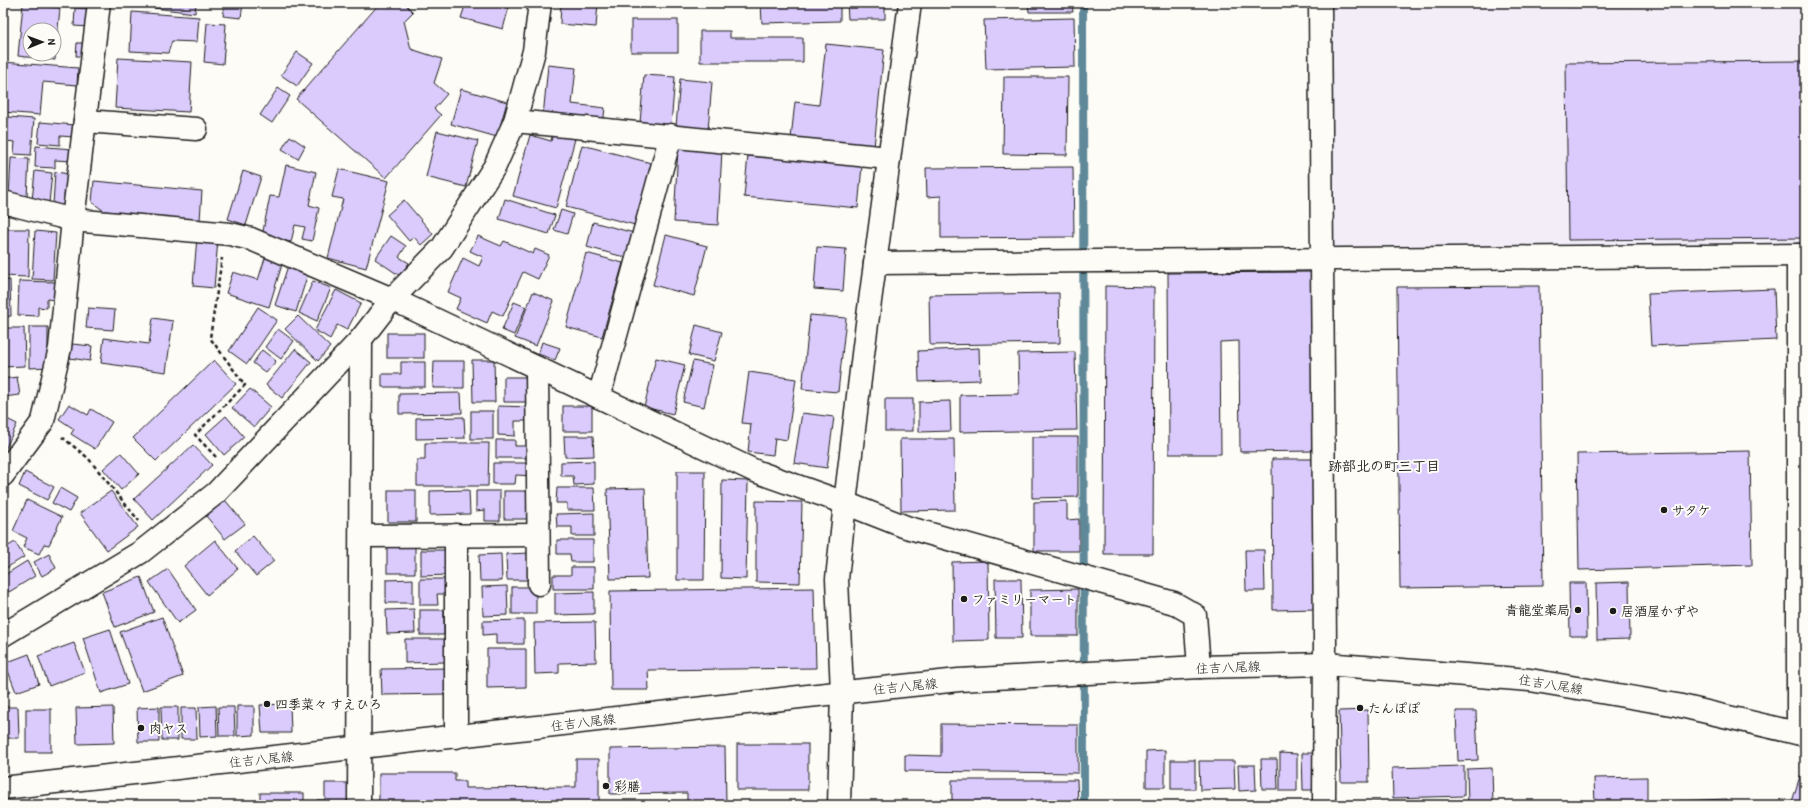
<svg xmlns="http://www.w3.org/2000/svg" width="1808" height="808" font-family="'Patrick Hand','Klee One',sans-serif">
<rect width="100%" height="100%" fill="#fdfcf7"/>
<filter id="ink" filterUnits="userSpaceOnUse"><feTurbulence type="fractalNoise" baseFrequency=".025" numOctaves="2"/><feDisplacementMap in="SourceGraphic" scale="8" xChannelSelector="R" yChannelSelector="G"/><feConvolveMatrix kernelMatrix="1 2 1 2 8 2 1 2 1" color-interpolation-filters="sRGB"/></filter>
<g filter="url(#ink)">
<path fill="#f3edf8" d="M1329,3H1805V255L1329,247Z"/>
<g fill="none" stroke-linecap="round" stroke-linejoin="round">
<path stroke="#5f8899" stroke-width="8" d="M1083,3L1084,805"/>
</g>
<g fill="#dbcbfc" stroke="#1c1c1c" fill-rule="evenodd">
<path d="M130,3H196L195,13L130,5Z"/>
<path d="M225,3H243L241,18L223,16Z"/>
<path d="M380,3H404L413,12L404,21L411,49L442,59L434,83L447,94L434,109L441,115L386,178L296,99Z"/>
<path d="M466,3H510L503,29L461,18Z"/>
<path d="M561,3H598L596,27L560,24Z"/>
<rect x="662" y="3" width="22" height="2"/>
<path d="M761,3H840V21L762,23Z"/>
<path d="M847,3H885V19H848Z"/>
<path d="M1028,3H1072L1073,12H1029Z"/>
<path d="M1568,3H1805L1568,7Z"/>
<path d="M23,4L60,8L55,60L18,56ZM30,30H54V54H30Z"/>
<path d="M75,8L90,9L89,27L74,26Z"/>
<path d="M132,12L199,17L197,42L172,41L168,53L130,51Z"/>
<path d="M1074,18L1075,67L986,69L984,20Z"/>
<rect x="631" y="20" width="47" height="32"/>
<path d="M207,23L226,24L223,64L204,62Z"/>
<path d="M700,31H730V38H803V62H700Z"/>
<path d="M77,43H85V56H76Z"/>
<path d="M826,44L884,50L874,147L791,138L795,102L819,105Z"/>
<path d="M297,52L313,63L297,86L281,75Z"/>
<path d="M118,58L192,62L189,112L115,108Z"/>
<path d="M1805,61V238L1568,240L1566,63Z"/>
<path d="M3,62L78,68L77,85L43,82L40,115L3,112Z"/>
<path d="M548,65L576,68L572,104L605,108L603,124L543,117Z"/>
<path d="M644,75L675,77L671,125L640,123Z"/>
<path d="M1004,77H1068L1067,155L1003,154Z"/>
<path d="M680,79L712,82L708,130L676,127Z"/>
<path d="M278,88L290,96L272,123L260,115Z"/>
<path d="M461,89L507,102L497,137L451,124Z"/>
<path d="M8,117L34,119L31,155L14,154L15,142L6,141Z"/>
<path d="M40,122L75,125L74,137L60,136V145L38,143Z"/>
<path d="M437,131L478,141L466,187L426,177Z"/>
<path d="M553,133L575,139L556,208L513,196L530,135L551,141Z"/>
<path d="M290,136L305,146L298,159L282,149Z"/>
<path d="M582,145L655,164L639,226L566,207Z"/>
<path d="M36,146L72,149L71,161L55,160V168L35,167Z"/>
<path d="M678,147L722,150L718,225L674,222Z"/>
<path d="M748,155L862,166L858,208L744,197Z"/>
<path d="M11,158L29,159L27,197L9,196Z"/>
<path d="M286,165L316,172L309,205L319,208L312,241L302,239L305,227L295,225L291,242L262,236L270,196L279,197Z"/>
<path d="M1073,167L1074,237L941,238V196L927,197L926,168Z"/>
<path d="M339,169L389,181L366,268L328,258L343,199L332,197Z"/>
<path d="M35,171L52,173L49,203L32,201Z"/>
<path d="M243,171L261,177L246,225L228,219Z"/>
<path d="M55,172L70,174L67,206L53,205Z"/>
<path d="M94,181L202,191L200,220L104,211L92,202Z"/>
<path d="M505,199L555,215L549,234L499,219Z"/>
<path d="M404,200L433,234L421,245L414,237L409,241L387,215Z"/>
<path d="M561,210L573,214L567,234L554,230Z"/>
<path d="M593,222L634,233L628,258L587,247Z"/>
<path d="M3,229H29L28,277L3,276Z"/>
<path d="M35,231L56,233L53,280L32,279Z"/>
<path d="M666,235L707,246L694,296L653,285Z"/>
<path d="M391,236L406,246L399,257L409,263L400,276L375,259Z"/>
<path d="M478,236L501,246L504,241L533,254L535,249L549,255L538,279L523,272L503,316L492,311L487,323L456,309L461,298L448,292L463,258L479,266L483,257L470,251Z"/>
<path d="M197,237L218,239L214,288L193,286Z"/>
<path d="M817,247L846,249L843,291L814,289Z"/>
<path d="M267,252L284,258L269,307L226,293L233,272L258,280Z"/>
<path d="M586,253L623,263L602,337L566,327Z"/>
<path d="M289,263L309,270L296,312L275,305Z"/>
<path d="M1314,272L1316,451L1240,452L1239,341L1220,342L1221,454H1169L1168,273Z"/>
<path d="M3,280H10L11,316L3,317Z"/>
<path d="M19,281L55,282V300L47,299V308L38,307V316L18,315Z"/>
<path d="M313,281L331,288L317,321L299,313Z"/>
<path d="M1105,286L1154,287L1153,554H1104Z"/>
<path d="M1539,286L1543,586L1400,588L1397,287Z"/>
<path d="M1774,289L1776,340L1651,346L1648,294Z"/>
<path d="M336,290L361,303L347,330L337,325L330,339L315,330Z"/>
<path d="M533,292L554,301L536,346L515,338Z"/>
<path d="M1059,293L1060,343L930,345L929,295Z"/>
<path d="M514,302L526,307L514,335L502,330Z"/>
<path d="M258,307L277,320L247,364L229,351Z"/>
<path d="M88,308L115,310L113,330L86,328Z"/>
<path d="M810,315L846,318L838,392L802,389Z"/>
<path d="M298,316L330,347L318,361L285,329Z"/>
<path d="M153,318L173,321L166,372L101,363L104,338L149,344Z"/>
<path d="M696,325L722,332L714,361L689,355Z"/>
<path d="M29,327H48V367L29,368Z"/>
<path d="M3,328H24L25,366L3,367Z"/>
<path d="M278,329L294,341L281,359L265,347Z"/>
<rect x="387" y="333" width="37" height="25"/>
<path d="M542,342L560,348L555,360L538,354Z"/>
<path d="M72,344L92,346L90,361L70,358Z"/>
<path d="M979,348L980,380L919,382L918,351Z"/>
<path d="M295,349L311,362L282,398L266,385Z"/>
<path d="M262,350L276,361L266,373L253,363Z"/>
<path d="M1075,352L1077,430L960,432V395L1019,394L1018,353Z"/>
<path d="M656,358L685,365L673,414L644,407Z"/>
<path d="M214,360L236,384L156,461L133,438Z"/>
<path d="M472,360H494L495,402H473Z"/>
<path d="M434,361H464V388H433Z"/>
<path d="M693,361L713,365L704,407L683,402Z"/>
<path d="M401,362H425V387H382V374H401Z"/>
<path d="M749,372L796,379L787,440L775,438L773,455L748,452L751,424L742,423Z"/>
<path d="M17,377L20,395L3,397V379Z"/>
<path d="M504,377H531L530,402H504Z"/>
<path d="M250,389L271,407L254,427L232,408Z"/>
<path d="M461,393L462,413L399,414V394Z"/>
<rect x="885" y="399" width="28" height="32"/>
<path d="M950,401L951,431L919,432V402Z"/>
<path d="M69,404L88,415L91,409L112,422L95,449L71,434L74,429L59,419Z"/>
<path d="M498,406L532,407V421H515V436L498,435Z"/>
<rect x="563" y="406" width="29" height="25"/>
<rect x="471" y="411" width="22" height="28"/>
<path d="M802,413L834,417L827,468L794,463Z"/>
<path d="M226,416L244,437L224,455L206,434Z"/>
<path d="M3,417L17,424L3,454Z"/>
<path d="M464,417L465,438L416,439V418Z"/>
<path d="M564,436H593L594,456L565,457Z"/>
<path d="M1032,437H1078V497L1032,498Z"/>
<path d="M900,439H954L955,510L901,511Z"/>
<path d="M496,440H515V446H531V458H496Z"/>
<path d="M425,443H489L488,486H417V460H425Z"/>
<path d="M193,445L212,465L153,520L134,499Z"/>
<path d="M1750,451L1752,565L1579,570L1577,454Z"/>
<path d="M121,453L139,474L121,490L103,469Z"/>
<path d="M1272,459H1316L1317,609L1273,610Z"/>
<path d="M594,461V484L574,485L573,476H561V462Z"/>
<path d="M493,463H533V476L516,475L515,484H493Z"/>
<path d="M677,471H705L704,580H677Z"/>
<path d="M25,472L54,487L47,500L19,486Z"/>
<path d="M722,480L748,481L746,579L721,578Z"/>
<path d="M60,488L77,498L69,512L52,503Z"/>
<path d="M557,488H594L595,510H567V503H556Z"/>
<path d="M645,488L648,578L610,579L607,489Z"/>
<rect x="388" y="490" width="28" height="32"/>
<path d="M469,490L470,514L430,515V491Z"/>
<path d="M111,491L138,527L107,550L80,513Z"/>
<path d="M476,491H500V521H485V510L476,511Z"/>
<rect x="504" y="491" width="27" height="28"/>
<path d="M27,500L62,517L49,545L44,544L39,554L23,547L27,538L13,531Z"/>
<path d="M225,500L245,524L225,539L206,516Z"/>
<path d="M756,501L802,502L800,583L756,582Z"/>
<path d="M1067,501V520L1079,519V551H1034V502Z"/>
<path d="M594,513V536H572V527H557L556,514Z"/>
<path d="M253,536L274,561L256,576L235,551Z"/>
<path d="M215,540L238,569L207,595L184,566Z"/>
<path d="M557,540H593V562H571L570,554H557Z"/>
<path d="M15,542L24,557L3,570V544L5,548Z"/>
<rect x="387" y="547" width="28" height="26"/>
<path d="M421,550H448V575L421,576Z"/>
<path d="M1245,550H1264L1265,591H1246Z"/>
<path d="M530,553V580H507L506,554Z"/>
<path d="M49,554L56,568L42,576L34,562Z"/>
<path d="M501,554L502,581H480L479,555Z"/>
<path d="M27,561L35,576L9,592L3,582V576Z"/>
<path d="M988,561L989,640L953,641L952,562Z"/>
<path d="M571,567H594V589H553V575H571Z"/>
<path d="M168,569L196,610L178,623L149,582Z"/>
<path d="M141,577L154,612L115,627L102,592Z"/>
<path d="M413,579V603H386V580Z"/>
<path d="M420,579H448L449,594H437L438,605H420Z"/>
<path d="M995,579H1021L1022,638H996Z"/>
<path d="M1629,582L1630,639L1597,640L1596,583Z"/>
<path d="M1569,583H1586L1587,636H1570Z"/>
<path d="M507,586L508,615L483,616L482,587Z"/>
<rect x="512" y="587" width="24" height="27"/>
<path d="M814,588L816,668L648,670L649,690H611L610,591Z"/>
<path d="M1078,589V636H1030V590Z"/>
<path d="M594,592V614L555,615V593Z"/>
<path d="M414,609L415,633L387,634L386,610Z"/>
<rect x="420" y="610" width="24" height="25"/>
<path d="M162,617L183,676L142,691L120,632Z"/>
<path d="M524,620V644H496V634L483,635V621Z"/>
<path d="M595,622L596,662L559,663V673L535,674L534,623Z"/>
<path d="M110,629L128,684L101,693L83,638Z"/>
<path d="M405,639H445L446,662L405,663Z"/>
<path d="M74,643L85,672L49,686L38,656Z"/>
<path d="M487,649H526V687L487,688Z"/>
<path d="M29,654L39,684L16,692L5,663Z"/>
<path d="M449,668L450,694L382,695L381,669Z"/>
<path d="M3,673L10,692L3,695Z"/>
<path d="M290,704L291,733H262L260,705Z"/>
<path d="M216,706L217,736L200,737L199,707Z"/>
<path d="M237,706H254V735L237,736Z"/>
<path d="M3,707H18L19,738H3Z"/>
<path d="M113,707L114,743L77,744L76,708Z"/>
<path d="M159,707V742H138L137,708Z"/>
<path d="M161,707H178V740H162Z"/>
<path d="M218,707H234L235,736H219Z"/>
<path d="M181,708H196L197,739H181Z"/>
<rect x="26" y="709" width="25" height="43"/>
<path d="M1368,710L1369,782H1341L1339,711Z"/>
<path d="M1456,711H1476L1478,760L1458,761Z"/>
<path d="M941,724L1078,725V773L905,771V755L941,756Z"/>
<rect x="737" y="744" width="71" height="46"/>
<path d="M725,747L726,803H687V793L610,794V749Z"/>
<path d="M1165,750V787H1146V751Z"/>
<path d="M1280,753L1297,754V791H1280Z"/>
<path d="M1302,753H1317L1318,790H1303Z"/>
<path d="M576,759H599V805H379V773H455V781H465V788L576,787Z"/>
<path d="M1261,759H1277L1278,789H1262Z"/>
<rect x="1171" y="760" width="24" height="29"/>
<path d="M1199,761H1234L1235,789L1200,790Z"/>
<path d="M1238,765H1255L1256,790L1239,791Z"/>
<path d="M1464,766V796L1393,798L1392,768Z"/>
<path d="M1492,768L1493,805H1468L1467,769Z"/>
<path d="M1800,776L1805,778V805H1791Z"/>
<path d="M1647,777V805H1595L1594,778Z"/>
<path d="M952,780H1077L1078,805H952Z"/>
<path d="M325,783H351V805H317V800H325Z"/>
<rect x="260" y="793" width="44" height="12"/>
<path d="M1727,799L1728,805H1679V801Z"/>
<rect x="1352" y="802" width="63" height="3"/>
<rect x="1422" y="803" width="43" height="2"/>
<path d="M1559,804V805H1498Z"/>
</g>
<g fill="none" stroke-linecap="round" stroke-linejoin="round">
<g stroke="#1c1c1c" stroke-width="25">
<g id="minor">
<path d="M1320,3L1325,643L1324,805"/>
<path d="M85,121L196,129"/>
<path d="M515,121L889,158"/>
<path d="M3,202L73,220L230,234L251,239L392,299L755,471L845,503L906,527L1174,603L1195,615L1199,667"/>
<path d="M875,263L1805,255"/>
<path d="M537,368L539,584"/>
<path d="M599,397L671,135"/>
<path d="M3,475L43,421L60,348L73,220L99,3"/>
<path d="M361,536L538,535"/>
<path d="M3,635L141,552L216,493L361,339L392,299L442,248L495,166L515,121L534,51L540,3"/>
<path d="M1798,733V255"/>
<path d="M456,737V535"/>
<path d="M359,805L361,339"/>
<path d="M839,805L842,692L837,579L845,503L864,346L910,3"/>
</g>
</g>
<g stroke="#1c1c1c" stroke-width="25">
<path id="major" d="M3,788L808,696L959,680L1199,667L1325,664L1530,680L1677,705L1805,735"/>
</g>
<g stroke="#1c1c1c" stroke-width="2.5" stroke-dasharray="4 3" stroke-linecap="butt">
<path d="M62,437L88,458L139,521"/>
<path d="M216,457L195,435L245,385L210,338L222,258"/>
</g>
<use href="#minor" stroke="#fdfcf7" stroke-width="22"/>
<use href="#major" stroke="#fdfcf7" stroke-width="22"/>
</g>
</g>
<g fill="#1c1c1c" stroke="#fdfcf7" stroke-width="1.5">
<circle cx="1664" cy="510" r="4"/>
<circle cx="964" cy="599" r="4"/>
<circle cx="1578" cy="610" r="4"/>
<circle cx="1613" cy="611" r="4"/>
<circle cx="267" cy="704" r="4"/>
<circle cx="1360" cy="708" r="4"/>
<circle cx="141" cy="728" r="4"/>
<circle cx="606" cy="786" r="4"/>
</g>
<g text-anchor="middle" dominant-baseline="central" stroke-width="4" stroke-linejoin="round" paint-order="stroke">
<g font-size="13" font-weight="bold" fill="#1c1c1c" stroke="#fdfcf7" text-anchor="start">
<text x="1672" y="510">サタケ</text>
<text x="972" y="599">ファミリーマート</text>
<text x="1570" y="610" text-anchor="end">青龍堂薬局</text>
<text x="1621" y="611">居酒屋かずや</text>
<text x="275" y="704">四季菜々 すえひろ</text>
<text x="1368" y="708">たんぽぽ</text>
<text x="149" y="728">肉ヤス</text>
<text x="614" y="786">彩膳</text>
</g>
<g font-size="13" fill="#1c1c1c" stroke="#fdfcf7">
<text transform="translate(1228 667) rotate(-2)">住吉八尾線</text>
<text transform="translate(1551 684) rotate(9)">住吉八尾線</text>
<text transform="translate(905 686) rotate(-6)">住吉八尾線</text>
<text transform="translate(583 722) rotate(-7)">住吉八尾線</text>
<text transform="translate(261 759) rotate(-6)">住吉八尾線</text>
</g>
<g font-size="14" font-weight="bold" fill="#1c1c1c" stroke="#fdfcf7">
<text x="1384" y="465">跡部北の町三丁目</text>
</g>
</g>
<rect width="1808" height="808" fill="none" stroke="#fdfcf7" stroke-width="16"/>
<rect x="8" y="8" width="1792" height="792" fill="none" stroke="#1c1c1c" stroke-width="1.5" filter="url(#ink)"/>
<g transform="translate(42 42) rotate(89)"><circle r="19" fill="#fdfcf7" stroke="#a3a29f"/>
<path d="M0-3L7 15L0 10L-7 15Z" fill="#1c1c1c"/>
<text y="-6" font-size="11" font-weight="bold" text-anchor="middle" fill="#1c1c1c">N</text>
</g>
</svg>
